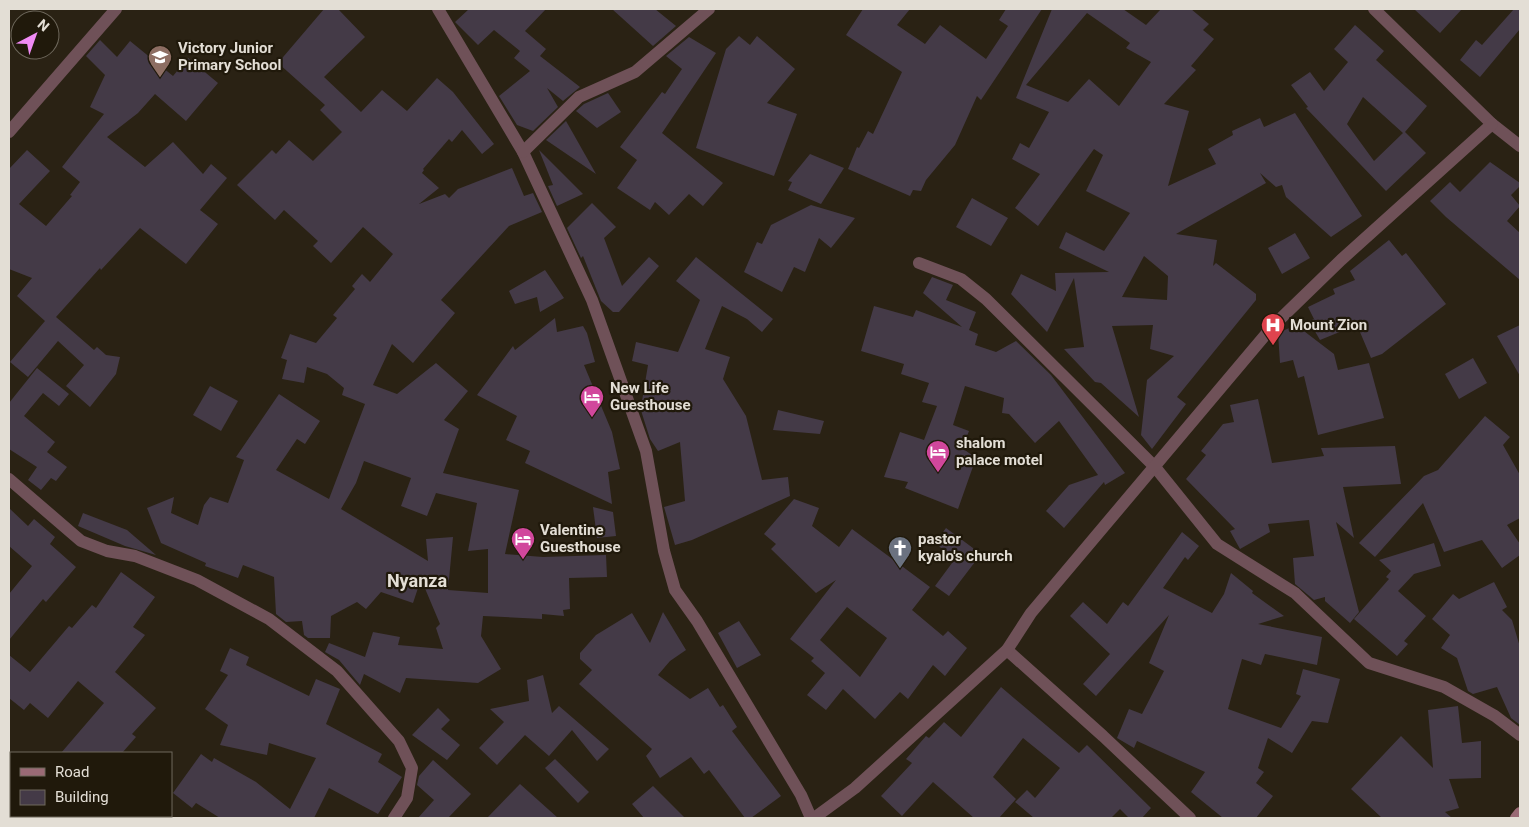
<svg xmlns="http://www.w3.org/2000/svg" width="1529" height="827" font-family="Roboto,sans-serif">
<rect width="100%" height="100%" fill="#2a2214"/>
<g fill="#443a47" fill-rule="evenodd">
<path d="M324,9H338L365,37L324,77L361,112L382,90L407,111L437,78L453,92L494,144L482,154L462,130L452,142L449,139L423,169L424,170L422,173L439,188L419,204L445,194L449,198L458,189L512,168L524,196L533,193L542,212L509,226L441,300L455,313L413,363L392,344L373,385L397,394L436,363L468,391L444,420L459,429L443,473L519,490L505,554L543,557L606,555L607,577L569,578L570,609L563,610L564,616L542,614V619L483,616L481,636L501,669L478,683L406,678L400,693L364,674L360,685L339,660L325,652L329,643L365,657L373,632L400,637L398,645L443,649L436,628L440,624L421,579L413,603L381,592L366,609L357,602L331,616L330,638H308L304,635L302,621L286,622L276,614L274,577L243,565L238,578L205,566L206,563L161,543L147,508L174,497L171,513L198,525L204,505L210,497L228,503L244,460L236,457L279,394L320,421L305,444L297,439L276,470L329,499L365,404L342,395L344,388L327,374L307,367L304,383L282,379L287,360L281,358L290,334L316,343L337,318L333,315L355,289L352,286L362,274L370,282L393,254L363,227L331,263L313,246L318,241L284,210L275,220L237,185L272,150L276,154L289,140L313,161L342,132L320,110L325,105L278,63ZM364,461L411,478L401,506L427,516L436,493L477,503L468,551L488,549V593L448,590L453,537L426,539L428,561L341,509L356,483Z"/>
<path d="M469,9H546L525,31L546,49L540,56L580,87L563,101L547,88L558,107L533,131L517,125L499,96L530,71L514,58L520,51L494,30L478,45L455,22Z"/>
<path d="M612,9H655L676,26L653,46Z"/>
<path d="M863,9H910L897,25L925,44L940,25L986,59L1008,26L999,20L1006,9H1042L981,100L977,96L955,145L926,180L921,191L913,190L910,196L848,169L857,147L859,148L868,131L873,134L902,72L846,35Z"/>
<path d="M1052,9H1123L1146,25L1161,9H1191L1209,24L1203,30L1214,39L1191,66L1196,70L1164,104L1189,111L1168,186L1216,164L1208,149L1233,135L1232,131L1260,118L1264,127L1295,113L1362,216L1331,237L1286,197L1282,185L1276,187L1260,173L1266,183L1176,234L1217,240L1213,266L1216,263L1256,294V300L1177,397L1186,404L1152,449L1141,435L1147,380L1174,356L1150,349L1153,325L1112,326L1139,417L1101,383L1095,382L1064,349L1084,347L1074,278L1047,332L1011,294L1021,274L1056,291L1055,273L1109,272L1059,248L1066,232L1104,251L1130,213L1086,191L1103,155L1094,149L1038,226L1015,208L1040,174L1012,159L1020,143L1029,148L1049,112L1016,98ZM1087,13L1130,43L1126,48L1151,62L1119,106L1089,79L1068,102L1026,85ZM1144,256L1168,276L1167,300L1122,297Z"/>
<path d="M1414,9H1462L1440,33Z"/>
<path d="M1514,9H1520V29L1480,77L1460,60L1476,40L1482,45Z"/>
<path d="M1355,25L1384,51L1376,60L1427,106L1405,132L1426,153L1386,191L1306,108L1308,107L1291,85L1310,72L1324,91L1348,62L1334,49ZM1363,97L1403,133L1374,161L1347,124Z"/>
<path d="M739,36L750,45L757,36L795,69L767,103L797,114L774,176L696,148L726,49Z"/>
<path d="M689,37L716,53L662,133L723,183L703,206L689,194L669,215L655,202L650,210L617,188L637,160L620,147L662,92L665,94L682,69L666,56Z"/>
<path d="M100,40L117,57L130,41L173,76L188,58L218,83L186,121L155,94L138,113L107,137L145,167L173,142L203,174L211,164L227,178L200,210L218,224L186,264L140,228L101,270L100,268L56,317L94,350L97,347L106,355L120,357L116,374L90,407L66,386L84,365L58,341L28,377L10,362L45,321L17,296L32,278L9,269V169L27,150L50,171L19,204L46,226L72,196L70,195L80,182L62,167L104,114L90,107L105,75L86,56Z"/>
<path d="M608,93L621,112L597,128L576,111L584,104Z"/>
<path d="M566,121L574,135L596,174L546,140Z"/>
<path d="M539,150L583,194L557,206L548,186L553,185Z"/>
<path d="M810,154L844,168L821,204L788,190L792,182L788,181Z"/>
<path d="M1490,162L1520,183V186L1511,195L1520,206L1507,221L1520,233V280L1446,217L1430,201L1450,182L1460,192Z"/>
<path d="M972,198L1008,218L991,246L956,227Z"/>
<path d="M592,203L616,227L604,238L622,286L649,257L659,266L619,312H613L601,301L583,256L581,258L567,228Z"/>
<path d="M811,205L855,218L831,248L819,238L805,272L794,267L782,292L744,272L757,242L762,244L771,225Z"/>
<path d="M1295,233L1310,258L1282,274L1268,248Z"/>
<path d="M1389,240L1402,256L1406,253L1446,304L1382,354L1371,358L1357,325L1320,340L1309,321L1314,319L1308,307L1335,294L1333,289L1355,280L1350,271Z"/>
<path d="M696,257L773,319L762,332L747,319L722,306L705,349L730,357L723,379L746,416L762,480L788,477L790,496L692,540L675,545L664,507L685,501L680,442L658,451L650,439L638,401H642L648,365L632,361L636,342L678,352L700,300L676,281Z"/>
<path d="M545,270L564,298L540,312L537,297L515,304L509,291Z"/>
<path d="M932,277L953,285L946,300L976,312L969,330L978,334L975,345L996,352L1016,341L1051,375L1125,473L1105,485L1104,482L1064,528L1046,511L1069,485L1098,475L1059,421L1035,443L1009,414L1002,413L1004,398L965,386L953,425L969,431L962,448L976,458L958,509L905,488L908,482L884,477L900,432L924,440L937,406L922,402L929,383L901,374L904,364L861,351L874,306L913,317L916,310L962,327L923,293Z"/>
<path d="M555,318L557,332L583,326L587,333L595,362L584,365L612,432L620,469L608,472L612,504L525,463L530,451L506,440L517,416L477,395L513,346L515,350Z"/>
<path d="M1296,325L1334,354L1338,370L1369,363L1384,418L1318,435L1304,376L1298,378L1293,360L1280,363L1278,333Z"/>
<path d="M1520,325V376L1497,336Z"/>
<path d="M1473,358L1487,383L1459,399L1445,374Z"/>
<path d="M37,368L69,394L59,406L43,393L24,416L55,442L47,452L67,467L56,481L51,478L41,490L28,480L37,467L9,449V403Z"/>
<path d="M210,386L238,401L221,431L193,415Z"/>
<path d="M1258,399L1272,463L1324,456L1321,448L1395,446L1401,484L1343,487L1354,538L1336,522L1359,612L1350,623L1325,601V597L1314,600L1295,584L1293,558L1314,556L1309,520L1268,524L1270,532L1240,549L1230,531L1235,529L1186,479L1206,455L1201,451L1223,424L1234,422L1230,405Z"/>
<path d="M778,410L824,421L820,434L773,430Z"/>
<path d="M1485,416L1510,437L1503,445L1520,475V518L1507,525L1520,544V555L1502,568L1482,540L1444,552L1423,503L1375,557L1359,543L1424,476L1438,470Z"/>
<path d="M794,499L819,508L812,526L839,547L852,529L930,587L912,610L943,636L948,631L967,648L945,676L933,665L908,699L900,692L875,719L843,689L826,710L807,695L825,673L811,661L814,658L790,639L836,580L816,593L771,549L776,544L764,534ZM847,607L887,638L860,677L820,640Z"/>
<path d="M593,507L613,512L616,536L597,538Z"/>
<path d="M9,508L28,526L34,519L55,537L50,544L76,567L46,602L43,599L9,640V594L32,566L9,546Z"/>
<path d="M83,513L127,530L156,555L125,546L78,526Z"/>
<path d="M946,528L981,554L949,596L935,586L955,559L935,543Z"/>
<path d="M1182,532L1199,546L1188,560L1185,557L1163,588L1212,613L1224,594L1231,573L1253,591L1252,593L1284,616L1258,624L1322,637L1317,665L1265,654L1261,665L1242,659L1228,709L1281,728L1301,696L1296,694L1303,669L1340,679L1328,723L1312,721L1292,753L1268,738L1258,768L1264,772L1256,783L1273,796L1256,818H1223L1191,792L1205,772L1137,741L1134,748L1117,738L1129,709L1142,714L1164,671L1149,663L1169,615L1096,696L1083,684L1110,654L1070,616L1083,602L1107,624L1123,602L1128,606Z"/>
<path d="M1434,543L1441,566L1414,574L1398,591L1426,616L1404,641L1408,644L1397,656L1354,619L1389,579L1386,577L1391,571L1379,560Z"/>
<path d="M121,572L155,597L133,627L145,635L115,672L156,708L132,734L136,737L122,753H61L104,703L78,681L48,718L30,703L24,710L9,698V655L30,672L69,626L72,628L92,605L96,608Z"/>
<path d="M1494,582L1507,607L1502,610L1512,620L1520,647V725L1511,718L1497,687L1473,694L1468,691L1457,658L1441,648L1450,635L1432,619L1453,594L1459,599Z"/>
<path d="M663,612L686,650L670,661L658,675L690,699L708,688L720,707L723,705L737,727L732,731L781,796L751,818H745L709,770L704,774L691,757L660,778L646,756L652,749L579,684L592,670L580,659V653L596,635L632,613L650,643Z"/>
<path d="M739,621L761,655L737,668L718,633Z"/>
<path d="M230,648L249,657L246,665L309,696L316,679L340,689L326,724L382,754L378,762L402,777L378,814L329,788L314,818H220L196,803L192,808L173,793L201,754L212,762L214,758L256,782L290,809L316,758L269,743L267,755L220,745L228,725L205,709L228,675L220,671Z"/>
<path d="M543,675L552,713L559,706L609,749L597,761L572,730L549,756L525,735L497,765L479,748L504,722L490,709L529,701L527,680Z"/>
<path d="M1001,687L1079,753L1087,745L1151,808L1142,818H1129L1120,809L1111,818H1034L1015,802L1027,790L1035,798L1060,768L1023,738L993,777L1016,799L999,818H974L933,782L902,816L881,796L912,763L906,759L926,736L929,738L944,722L961,737Z"/>
<path d="M1458,706L1462,743L1481,741V778L1449,779L1459,808L1445,812L1452,818H1382L1351,789L1401,736L1433,768L1428,710Z"/>
<path d="M438,708L450,720L441,729L460,745L447,760L412,735Z"/>
<path d="M555,759L589,792L578,803L545,768Z"/>
<path d="M433,760L471,794L448,818H418L434,800L417,785L419,776Z"/>
<path d="M520,784L558,818H487Z"/>
<path d="M653,786L685,818H644L632,804Z"/>
</g>
<g fill="none" stroke-linecap="round" stroke-linejoin="round">
<g stroke="#6f5158" stroke-width="12">
<path d="M438,9L523,152L592,300L646,451L664,551L675,590L697,621L801,795L811,818"/>
<path d="M1374,9L1492,124L1520,146"/>
<path d="M9,132L116,9"/>
<path d="M523,152L579,97L635,72L709,9"/>
<path d="M919,263L961,279L986,299L1155,467L1217,544L1295,593L1369,663L1444,687L1495,716L1520,735"/>
<path d="M9,479L81,541L107,551L135,556L197,580L269,619L337,671L399,741L412,768L407,798L394,818"/>
<path d="M1007,650L1103,736L1190,818"/>
<path d="M814,818L855,788L1007,650L1031,613L1272,327L1341,260L1492,124"/>
</g>
<g stroke="#9a6a75" stroke-width="12">
<path d="M9,773L11,775"/>
<path d="M56,816L59,818"/>
<path d="M1516,818L1520,813"/>
</g>
</g>
<defs>
<g id="school-pin" transform="scale(1.25)"><path d="M0 17L-7.5 6A9.5 9.5 0 1 1 7.5 6Z" fill="#8d6e63" stroke="#20190b"/><path d="M0-5L7-2L0 1L-7-2ZM-4 1L0 2.5L4 1V4Q0 6-4 4Z" fill="#fff"/></g>
<g id="hospital-pin" transform="scale(1.25)"><path d="M0 17L-7.5 6A9.5 9.5 0 1 1 7.5 6Z" fill="#e0444e" stroke="#20190b"/><path d="M-5-5h3v3.5h4V-5h3V5h-3V1.5h-4V5h-3Z" fill="#fff"/></g>
<g id="hotel-pin" transform="scale(1.25)"><path d="M0 17L-7.5 6A9.5 9.5 0 1 1 7.5 6Z" fill="#d1479c" stroke="#20190b"/><path d="M-6-4.5h1.5V1H6V5H4.5V3h-9V5H-6ZM-4 0a1.8 1.8 0 1 1 3.6 0ZM.5 0V-2.5h3Q6-2.5 6 0Z" fill="#fff"/></g>
<g id="church-pin" transform="scale(1.25)"><path d="M0 17L-7.5 6A9.5 9.5 0 1 1 7.5 6Z" fill="#6b7280" stroke="#20190b"/><path d="M-1.2-6h2.4v3.5h3.3v2.4h-3.3V6h-2.4V-.1h-3.3v-2.4h3.3Z" fill="#fff"/></g>
</defs>
<g fill-rule="evenodd">
<use href="#school-pin" x="160" y="57"/>
<use href="#hospital-pin" x="1273" y="325"/>
<use href="#hotel-pin" x="592" y="397"/>
<use href="#hotel-pin" x="938" y="452"/>
<use href="#hotel-pin" x="523" y="539"/>
<use href="#church-pin" x="900" y="548"/>
</g>
<g text-anchor="middle" dominant-baseline="central" stroke-width="4.5" stroke-linejoin="round" paint-order="stroke">
<g font-size="15" font-weight="bold" fill="#e3ded5" stroke="#20190b" text-anchor="start">
<text x="178" y="48">Victory Junior<tspan x="178" dy="17">Primary School</tspan></text>
<text x="1290" y="325">Mount Zion</text>
<text x="610" y="388">New Life<tspan x="610" dy="17">Guesthouse</tspan></text>
<text x="956" y="443">shalom<tspan x="956" dy="17">palace motel</tspan></text>
<text x="540" y="530">Valentine<tspan x="540" dy="17">Guesthouse</tspan></text>
<text x="918" y="539">pastor<tspan x="918" dy="17">kyalo's church</tspan></text>
</g>
<g font-size="18" font-weight="bold" fill="#e3ded5" stroke="#20190b">
<text x="417" y="580">Nyanza</text>
</g>
</g>
<rect width="1529" height="827" fill="none" stroke="#e3ded5" stroke-width="20"/>
<rect x="10" y="752" width="162" height="65" fill="#20190b" stroke="#6e685c"/>
<rect x="20" y="768" width="25" height="8" fill="#9a6a75" stroke="#6e685c"/>
<text x="55" y="777" font-size="15" fill="#e3ded5">Road</text>
<rect x="20" y="790" width="25" height="15" fill="#443a47" stroke="#6e685c"/>
<text x="55" y="802" font-size="15" fill="#e3ded5">Building</text>
<g transform="translate(35 35) rotate(41)"><circle r="24" fill="#20190b" stroke="#6e685c"/>
<path d="M0-4L9 19L0 12L-9 19Z" fill="#f08bf5"/>
<text y="-8" font-size="14" font-weight="bold" text-anchor="middle" fill="#e3ded5">N</text>
</g>
</svg>
